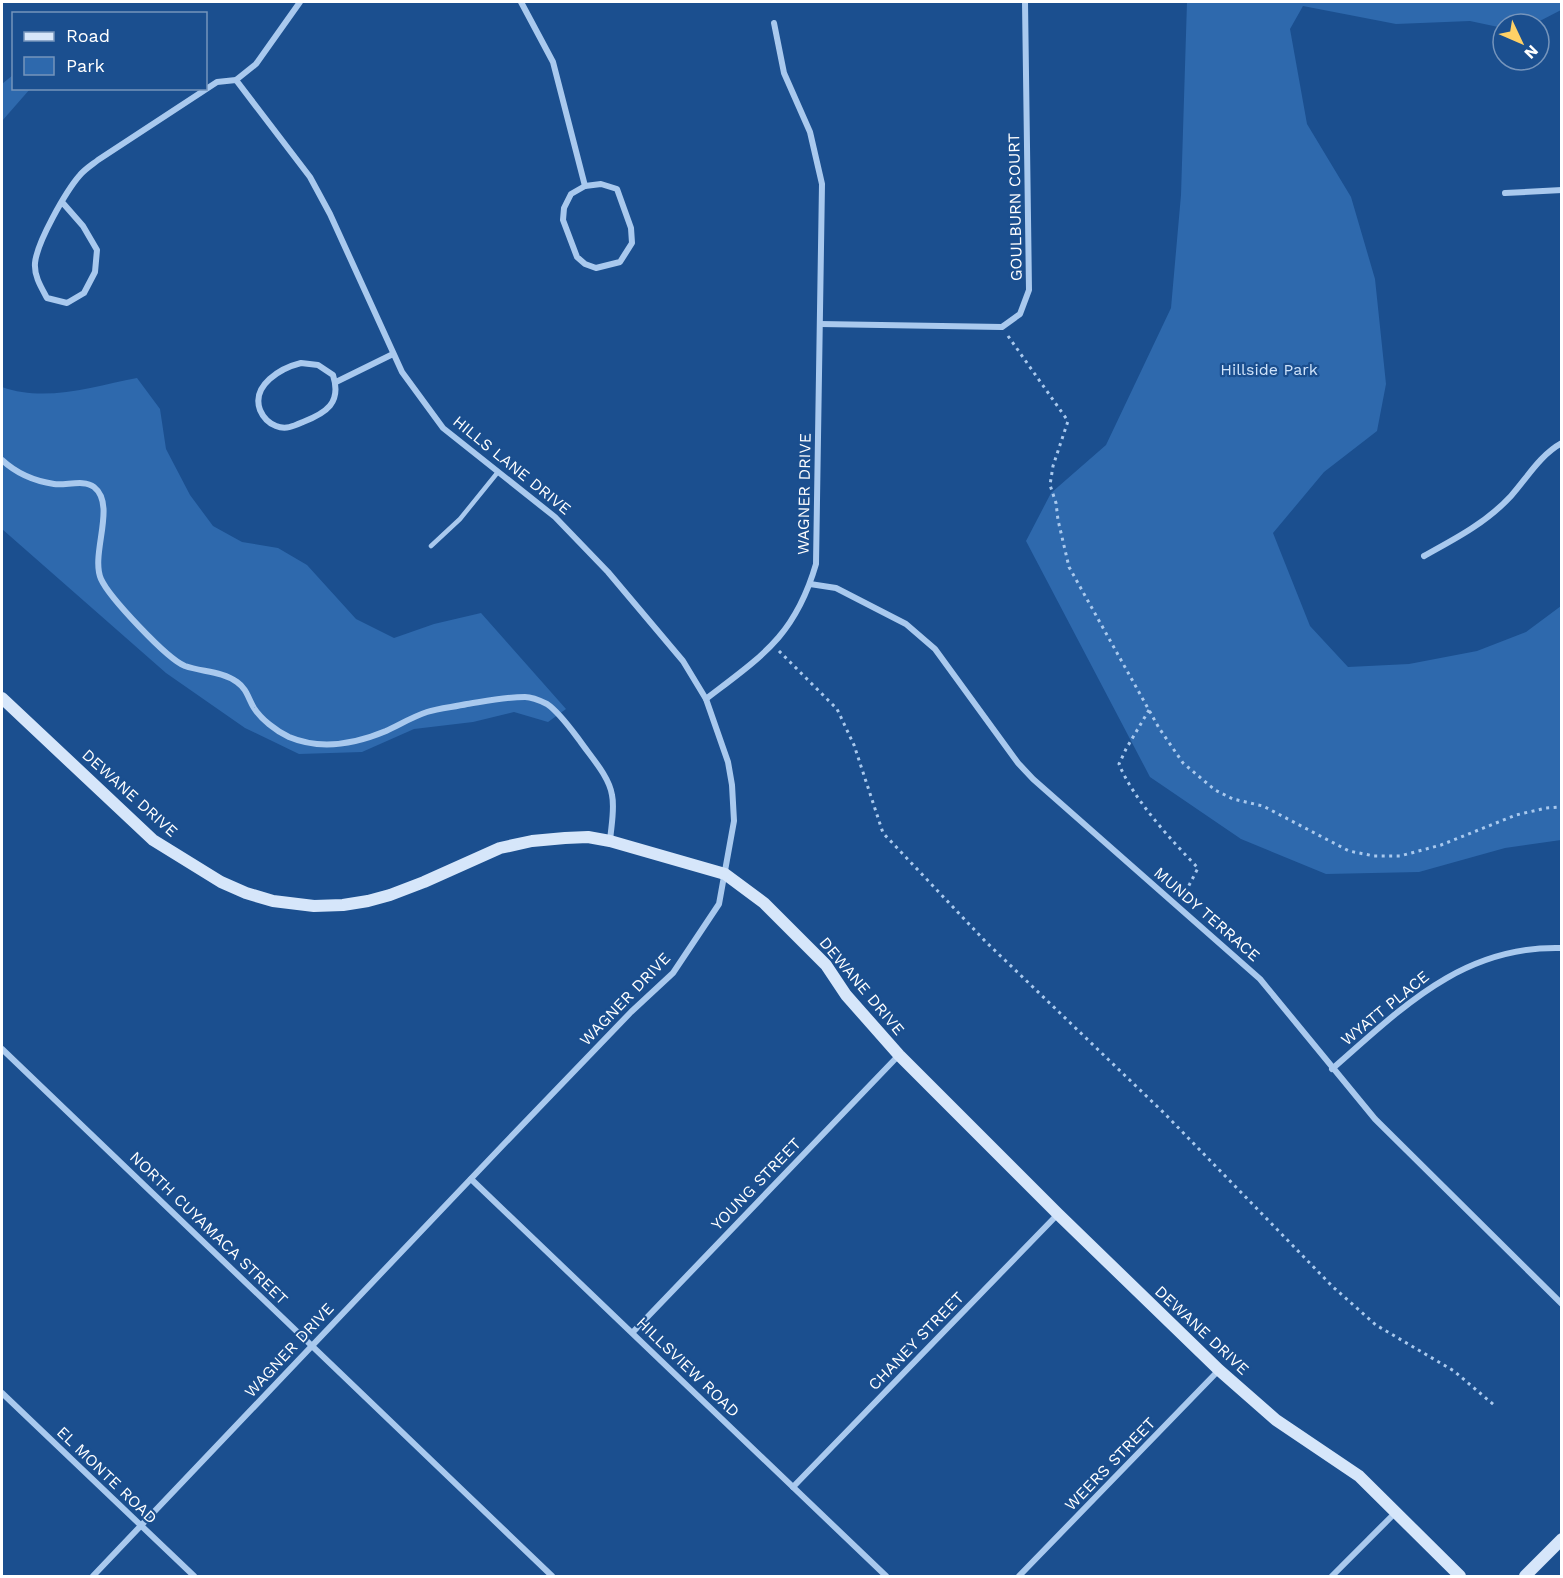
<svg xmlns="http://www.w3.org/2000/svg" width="1563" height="1578" font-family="'Work Sans',sans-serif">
<rect width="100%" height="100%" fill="#1b4f8f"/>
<g fill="#2e69ad">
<path d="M1187,2H1561V10L1534,24H1503V28L1470,21L1396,24L1303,6L1290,29L1307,124L1351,197L1375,279L1386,384L1377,431L1324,472L1273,533L1310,626L1348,667L1409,664L1477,651L1526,632L1561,606V840L1505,848L1419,872L1326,874L1241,839L1150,777L1026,541L1051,493L1106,445L1171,308L1181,195Z"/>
<path d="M13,75L14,88L30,89L2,121V84Z"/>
<path d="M137,378L160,409L166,449L190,495L213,526L242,542L278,548L307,565L356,619L394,638L434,624L481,613L566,709L548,722L514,712L473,722L414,729L362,752L299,754L245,728L166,673L2,529V387C46,403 94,386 137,378Z"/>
</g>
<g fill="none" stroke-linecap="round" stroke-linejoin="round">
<g stroke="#a9c9ee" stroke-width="3" stroke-dasharray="3 4.5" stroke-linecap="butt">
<path d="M1008,336L1068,421L1053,466L1050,485L1056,503L1058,520L1069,567L1159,728L1183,763L1215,790L1233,799L1263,806L1349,851L1374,856H1400L1441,845L1516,815L1546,808L1562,807"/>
<path d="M779,651L837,709L854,745L883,833L985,941L1164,1113L1333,1287L1376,1325L1454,1371L1494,1405"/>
<path d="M1149,710L1126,749L1119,764C1133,799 1172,841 1198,868L1183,897"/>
</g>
<path stroke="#a9c9ee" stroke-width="4.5" d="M431,546L460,519L498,472"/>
<g stroke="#a9c9ee" stroke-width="6">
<path d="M521,2L553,62L585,186"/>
<path d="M601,184L617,189L631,228L632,243L620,262L596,268L585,264L577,257L563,220L564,208L571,194L585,186Z"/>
<path d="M1505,193L1562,190"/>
<path d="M62,202L83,226L97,250L95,272L84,293L67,303L47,298C41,287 34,276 35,263C37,242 66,191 80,175C85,169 93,164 98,160L217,82L236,80L256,64L300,2"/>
<path d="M820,324L1002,327L1020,314L1029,290L1025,2"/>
<path d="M301,363L318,365L333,375C342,403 326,413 303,422C294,426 286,430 276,426C268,423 263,417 260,410C251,385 281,368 301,363Z"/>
<path d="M336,382L393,354"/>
<path d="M2,460C16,473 34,481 54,484C65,486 84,479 94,487C117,505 90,554 101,579C109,597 167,659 185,666C202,672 222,671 237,682C247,689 248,698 254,708C261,719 276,731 289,737C320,750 355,744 386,731C399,725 412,717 427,712C439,708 454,707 467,704C486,701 505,697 525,697C531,697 541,701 547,704C559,712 571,729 580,741C591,757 609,776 612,795C615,809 611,827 610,841"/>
<path d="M1424,556C1455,539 1486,523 1511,496C1527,478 1540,455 1562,443"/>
<path d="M810,584L836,588L906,624L935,649L1018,763L1033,779L1260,979L1375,1119L1562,1304"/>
<path d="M706,699C762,656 795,636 816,564L822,184L810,132L784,73L774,23"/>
<path d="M2,1049L552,1576"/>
<path d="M1332,1069C1401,1009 1462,945 1562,948"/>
<path d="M471,1179L886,1576"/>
<path d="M633,1332L899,1055"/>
<path d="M2,1393L194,1576"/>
<path d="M793,1487L1058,1214"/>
<path d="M93,1576L504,1144L631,1012L673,973L719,904L734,821L732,785L728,762L706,699L683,661L608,572L555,517L443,428L402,372L330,214L310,177L236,80"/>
<path d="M1019,1576L1219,1370"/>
<path d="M1332,1576L1396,1512"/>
</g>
<g stroke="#d6e6fa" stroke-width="12">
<path d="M2,698L153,840L221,882L246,893L273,901L314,906L343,905L368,901L390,895L424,882L500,848L532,841L565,838L588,837L610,841L725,874L764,903L826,965L846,995L899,1055L1058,1214L1219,1370L1276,1420L1359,1476L1460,1576"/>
<path d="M1525,1576L1562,1539"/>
</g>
</g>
<g text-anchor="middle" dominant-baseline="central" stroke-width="4.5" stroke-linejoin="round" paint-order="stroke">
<g font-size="16" fill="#fff" stroke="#1b4f8f">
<text transform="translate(1015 207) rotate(-91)">GOULBURN COURT</text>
<text transform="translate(512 465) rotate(39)">HILLS LANE DRIVE</text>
<text transform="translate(804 494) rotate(-89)">WAGNER DRIVE</text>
<text transform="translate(130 793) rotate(42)">DEWANE DRIVE</text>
<text transform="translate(1207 914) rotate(41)">MUNDY TERRACE</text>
<text transform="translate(862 986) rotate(50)">DEWANE DRIVE</text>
<text transform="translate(625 999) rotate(-46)">WAGNER DRIVE</text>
<text transform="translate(1385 1008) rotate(-39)">WYATT PLACE</text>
<text transform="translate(756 1184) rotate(-46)">YOUNG STREET</text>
<text transform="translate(209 1228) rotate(44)">NORTH CUYAMACA STREET</text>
<text transform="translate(1202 1330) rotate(43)">DEWANE DRIVE</text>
<text transform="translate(916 1341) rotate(-46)">CHANEY STREET</text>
<text transform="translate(289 1350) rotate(-47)">WAGNER DRIVE</text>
<text transform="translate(688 1367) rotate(44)">HILLSVIEW ROAD</text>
<text transform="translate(1110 1464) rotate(-46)">WEERS STREET</text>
<text transform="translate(107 1475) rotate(44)">EL MONTE ROAD</text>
</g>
<g font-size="16" fill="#cfe3fa" stroke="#1b4f8f">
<text x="1269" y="369">Hillside Park</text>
</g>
</g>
<rect width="1563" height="1578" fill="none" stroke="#ffffff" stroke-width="6"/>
<rect x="12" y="12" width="195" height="78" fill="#1b4f8f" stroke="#7695bc" stroke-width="1.5"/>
<rect x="24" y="32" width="30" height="9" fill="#d6e6fa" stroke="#7695bc" stroke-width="1.5"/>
<text x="66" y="42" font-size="18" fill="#ffffff">Road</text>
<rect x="24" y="57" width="30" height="18" fill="#2e69ad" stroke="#7695bc" stroke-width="1.5"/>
<text x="66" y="72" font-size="18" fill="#ffffff">Park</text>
<g transform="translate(1521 42) rotate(134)"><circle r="28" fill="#1b4f8f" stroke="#7695bc" stroke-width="1.5"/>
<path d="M0-4.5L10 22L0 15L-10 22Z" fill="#ffd166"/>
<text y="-9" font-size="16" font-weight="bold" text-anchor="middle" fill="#ffffff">N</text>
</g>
</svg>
